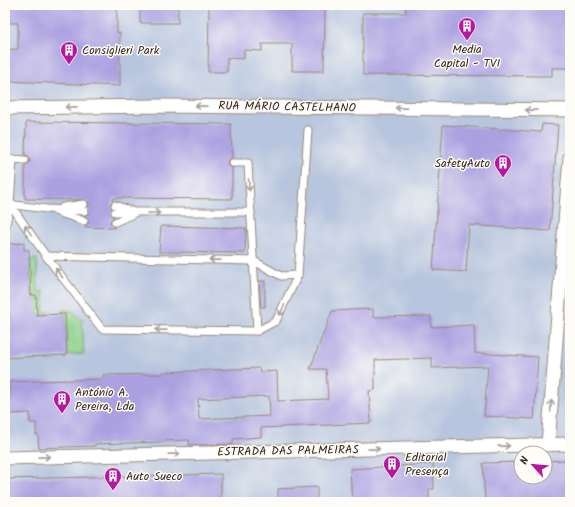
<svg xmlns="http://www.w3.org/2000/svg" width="575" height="507" font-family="Kalam,sans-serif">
<rect width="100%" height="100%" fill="#fdfcf7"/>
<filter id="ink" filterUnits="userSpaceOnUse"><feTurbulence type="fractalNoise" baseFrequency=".025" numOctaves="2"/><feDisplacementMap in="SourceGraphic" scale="8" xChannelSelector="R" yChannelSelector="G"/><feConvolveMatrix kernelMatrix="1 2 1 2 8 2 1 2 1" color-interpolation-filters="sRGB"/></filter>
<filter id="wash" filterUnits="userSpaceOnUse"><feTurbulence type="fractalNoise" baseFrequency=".012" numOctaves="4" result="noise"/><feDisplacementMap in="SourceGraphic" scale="16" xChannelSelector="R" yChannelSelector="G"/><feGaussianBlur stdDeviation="0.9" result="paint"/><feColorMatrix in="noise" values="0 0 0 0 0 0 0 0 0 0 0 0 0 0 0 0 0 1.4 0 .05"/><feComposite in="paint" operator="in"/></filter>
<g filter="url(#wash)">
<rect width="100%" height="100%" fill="#f6ead5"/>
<path fill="#b8c5de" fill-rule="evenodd" d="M5,5H570V502H5ZM521,453H545V477H521Z"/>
<g fill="#89cd86" stroke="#627c52">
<path d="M37,259L38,292H44V312H50V314L37,315L36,295H31L30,260Z"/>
<path d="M63,310L73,311L82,320L84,354L67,355L65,314H62Z"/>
</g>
<g id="blocks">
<g fill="#aba1e1" fill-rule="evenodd">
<path d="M10,5H117V33H120V86L5,81V50L18,49V23H9Z"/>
<rect x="140" y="5" width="38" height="18"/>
<path d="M209,5H325L324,71H292V44H262V51L244,50V59L227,58V72H208Z"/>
<path d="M406,5H570V68H552V76L363,75V13H406Z"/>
<path d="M26,122L231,124L232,158L228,160L227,163L229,167L232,168V199L114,198L110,205L112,209L111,214L114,217L111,219L110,222L115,228L84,227L89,222L88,218L84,216L88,214L89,212L87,208L89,203L86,200L25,199V165L29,163L30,160L28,156L25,155Z"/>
<path d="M542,124L558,125L550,231L469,225L466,272L433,270L443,125L541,132Z"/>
<path d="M161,226L246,228L245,253L159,252Z"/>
<path d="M24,243V250H29L31,295H36L37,315L65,314L67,355L5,358V244Z"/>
<path d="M259,281H265V307H261Z"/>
<path d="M373,309V317L431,316V327L474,325L475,353L538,357L534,419L484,416L488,366L432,368V358L375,360V390L369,391L371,423L261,428V437L233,439V444L189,445V440L163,441V442L95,444V446L39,448L38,435H36V423H30V413L10,414L9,382L103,379V375L163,374V372L259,368L260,372L277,371L278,401L328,399L326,369H310L332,311ZM269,396L270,416L199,419L198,399Z"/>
<path d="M570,460V502H485L483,463L521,462V477H545V461Z"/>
<path d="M433,464L434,489H429V502H352L350,469Z"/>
<path d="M221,474V502H5V479Z"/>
<path d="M317,487V502H278V489Z"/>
</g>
</g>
</g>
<g filter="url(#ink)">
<use href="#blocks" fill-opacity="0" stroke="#988a7a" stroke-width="1"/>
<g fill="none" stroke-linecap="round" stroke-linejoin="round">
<g stroke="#988a7a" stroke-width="9">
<g id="lane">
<path d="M232,163H248L257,331"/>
<path d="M7,204L47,209L84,211"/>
<path d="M10,204L46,256L102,329L257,331L276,321L298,275L308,130"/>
<path d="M115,205L131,211"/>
<path d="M63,207L84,204"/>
<path d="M57,212L84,221"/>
<path d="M115,212H251"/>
<path d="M115,222L133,214"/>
<path d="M5,230L10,204L13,159L25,160"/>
<path d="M46,256L254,261L281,276L298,275"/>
</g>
</g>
<g stroke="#988a7a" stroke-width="15">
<g id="street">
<path d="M5,108L160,106L570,110"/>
<path d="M548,445L570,157"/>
<path d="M5,458L570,444"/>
</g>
</g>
<use href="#lane" stroke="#fff" stroke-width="7"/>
<use href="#street" stroke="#fff" stroke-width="13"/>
</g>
<defs><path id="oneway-shaft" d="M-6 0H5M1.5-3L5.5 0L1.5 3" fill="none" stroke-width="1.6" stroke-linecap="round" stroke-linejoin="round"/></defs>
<g stroke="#a79f9a">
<use href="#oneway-shaft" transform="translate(201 106) rotate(-179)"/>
<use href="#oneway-shaft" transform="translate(71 107) rotate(179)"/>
<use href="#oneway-shaft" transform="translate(401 108) rotate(-179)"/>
<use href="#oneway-shaft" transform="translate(531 110) rotate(-179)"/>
<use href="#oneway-shaft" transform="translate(249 185) rotate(87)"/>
<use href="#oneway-shaft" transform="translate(154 213)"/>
<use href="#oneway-shaft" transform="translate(28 230) rotate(-125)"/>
<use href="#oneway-shaft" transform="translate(215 260) rotate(-179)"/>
<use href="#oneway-shaft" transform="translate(59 273) rotate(-127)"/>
<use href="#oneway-shaft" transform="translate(282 310) rotate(116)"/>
<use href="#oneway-shaft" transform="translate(161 330) rotate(-179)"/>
<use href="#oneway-shaft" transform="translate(551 406) rotate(-86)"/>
<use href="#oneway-shaft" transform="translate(504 446) rotate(-1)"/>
<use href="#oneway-shaft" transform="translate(374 449) rotate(-1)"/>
<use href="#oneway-shaft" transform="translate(174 454) rotate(-1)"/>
<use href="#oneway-shaft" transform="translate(44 457) rotate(-1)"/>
</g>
</g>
<defs>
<g id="building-pin" transform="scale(0.9)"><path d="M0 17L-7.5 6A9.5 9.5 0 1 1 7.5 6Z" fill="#b5179e" stroke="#fdfcf7"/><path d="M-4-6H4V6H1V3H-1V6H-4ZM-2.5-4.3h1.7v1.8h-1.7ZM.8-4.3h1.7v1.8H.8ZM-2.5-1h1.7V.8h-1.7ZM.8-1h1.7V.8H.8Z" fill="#fff"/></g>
</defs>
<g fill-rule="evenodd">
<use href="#building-pin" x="467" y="26"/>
<use href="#building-pin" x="69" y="50"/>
<use href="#building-pin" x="503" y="163"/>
<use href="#building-pin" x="62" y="399"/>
<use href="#building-pin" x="392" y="464"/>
<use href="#building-pin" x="113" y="476"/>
</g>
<g text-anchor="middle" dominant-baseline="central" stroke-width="3" stroke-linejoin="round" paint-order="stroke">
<g font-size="12" fill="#3b2a1e" stroke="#fdfcf7" text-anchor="start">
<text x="467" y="49" text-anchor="middle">Media<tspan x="467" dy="14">Capital - TVI</tspan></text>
<text x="82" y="50">Consiglieri Park</text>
<text x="490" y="163" text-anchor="end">SafetyAuto</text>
<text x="75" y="392">António A.<tspan x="75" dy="14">Pereira, Lda</tspan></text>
<text x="405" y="457">Editorial<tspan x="405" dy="14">Presença</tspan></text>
<text x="126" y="476">Auto Sueco</text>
</g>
<g font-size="12" fill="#3b2a1e" stroke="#fdfcf7">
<text transform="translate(287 107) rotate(1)">RUA MÁRIO CASTELHANO</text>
<text transform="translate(288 451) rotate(-1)">ESTRADA DAS PALMEIRAS</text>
</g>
</g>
<rect width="575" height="507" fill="none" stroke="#fdfcf7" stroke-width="20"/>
<g transform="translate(533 465) rotate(297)"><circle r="19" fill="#fdfcf7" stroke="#afa8a0"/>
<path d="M0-3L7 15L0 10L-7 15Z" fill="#b5179e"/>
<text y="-6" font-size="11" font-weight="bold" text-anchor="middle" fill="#3b2a1e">N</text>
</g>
</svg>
